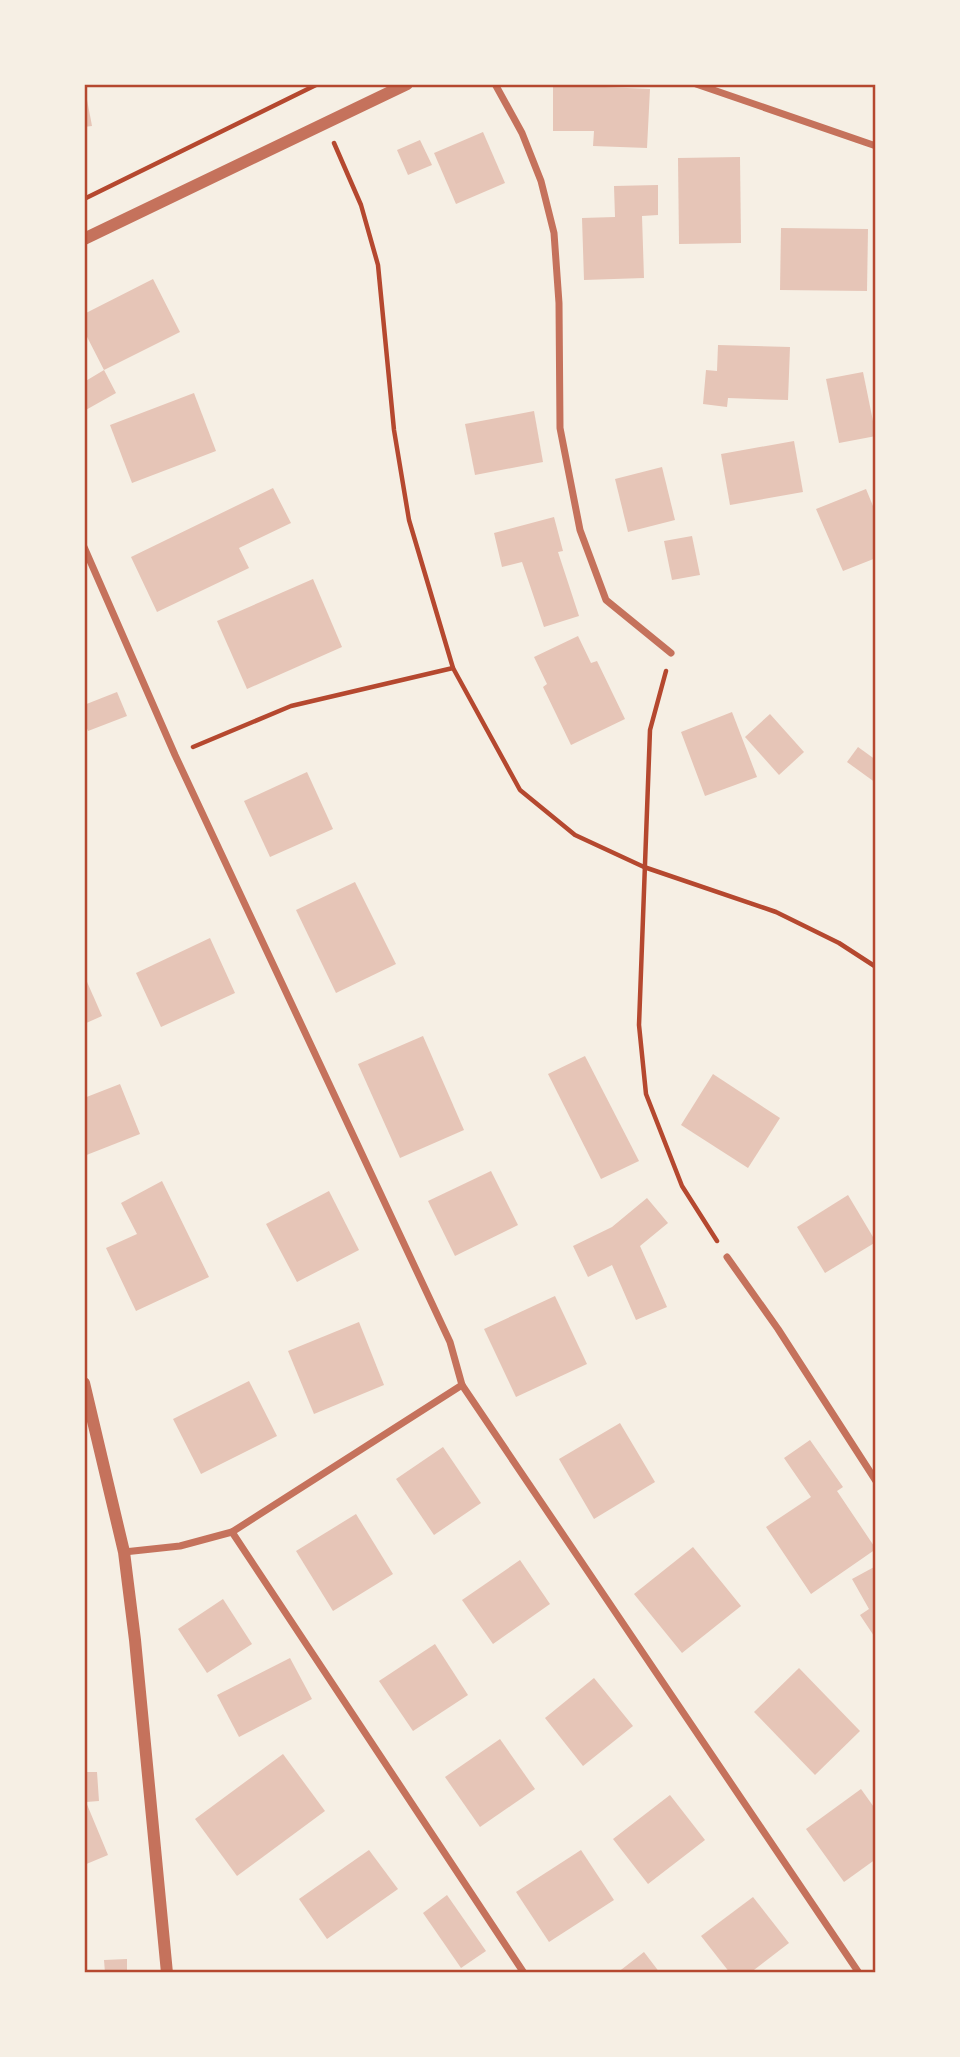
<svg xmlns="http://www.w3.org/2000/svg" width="960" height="2057" font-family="'IBM Plex Sans',sans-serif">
<rect width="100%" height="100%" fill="#f6efe4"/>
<g fill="#e6c5b7">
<path d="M84,84L92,126L84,127Z"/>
<path d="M553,84H605V87L650,89L647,148L593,146L594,131H553Z"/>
<path d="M483,132L505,183L456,204L434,153Z"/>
<path d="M420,140L432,165L408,175L397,150Z"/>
<path d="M740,157L741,243L679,244L678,158Z"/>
<path d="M658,185V215L642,216L644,278L584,280L582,218L615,217L614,186Z"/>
<path d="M781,228L868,229L867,291L780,290Z"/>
<path d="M153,279L180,332L104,370L116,393L84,411V382L104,370L84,331V314Z"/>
<path d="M718,345L790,347L788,400L728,398L727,407L703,404L706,370L717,371Z"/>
<path d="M863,372L876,436L839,443L826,379Z"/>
<path d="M194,393L216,451L132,483L110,425Z"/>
<path d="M534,411L543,462L475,475L465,424Z"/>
<path d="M794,441L803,492L730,505L721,454Z"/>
<path d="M662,467L675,520L628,532L615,479Z"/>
<path d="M273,488L291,523L239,548L249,568L157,612L131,557Z"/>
<path d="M866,489L873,506L876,505V558L843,571L816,509Z"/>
<path d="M554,517L563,551L558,552L579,616L544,627L522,562L502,567L494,533Z"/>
<path d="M692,536L700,575L672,580L664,541Z"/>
<path d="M313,579L342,647L247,689L217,621Z"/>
<path d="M578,636L591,663L597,661L625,719L571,745L543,687L547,684L534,657Z"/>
<path d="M117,692L127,716L88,731L84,721V705Z"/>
<path d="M732,712L757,777L705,796L681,732Z"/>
<path d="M770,714L804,752L779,775L745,737Z"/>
<path d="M858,747L876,760V783L847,762Z"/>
<path d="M307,772L333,829L270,857L244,801Z"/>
<path d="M355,882L396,964L336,993L296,910Z"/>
<path d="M210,938L235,993L161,1027L136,973Z"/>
<path d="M84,975L102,1016L84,1024Z"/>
<path d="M423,1036L464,1130L400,1158L358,1064Z"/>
<path d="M585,1056L639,1161L601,1179L548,1074Z"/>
<path d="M713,1074L780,1118L748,1168L681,1125Z"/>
<path d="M120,1084L140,1134L84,1156V1098Z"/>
<path d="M491,1171L518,1225L455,1256L428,1201Z"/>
<path d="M162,1181L209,1277L136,1311L106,1248L137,1234L121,1203Z"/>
<path d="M329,1191L359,1250L297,1282L266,1224Z"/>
<path d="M848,1195L876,1242L825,1273L797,1227Z"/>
<path d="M647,1198L668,1223L640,1246L667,1307L636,1320L612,1265L588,1277L573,1246L612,1227Z"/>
<path d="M555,1296L587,1364L516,1397L484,1329Z"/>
<path d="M359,1322L384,1385L314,1414L288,1351Z"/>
<path d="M249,1381L277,1436L201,1474L173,1419Z"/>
<path d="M620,1423L655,1482L594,1519L559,1459Z"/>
<path d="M810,1440L843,1487L837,1491L876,1549L811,1594L766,1527L811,1497L784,1458Z"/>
<path d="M443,1447L481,1503L434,1535L396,1479Z"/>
<path d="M356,1514L393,1574L333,1611L296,1551Z"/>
<path d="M693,1547L741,1606L682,1653L634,1594Z"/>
<path d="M520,1560L550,1604L493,1644L462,1600Z"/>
<path d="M876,1566V1639L860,1615L869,1609L852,1579Z"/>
<path d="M223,1599L252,1644L207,1673L178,1629Z"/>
<path d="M435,1644L468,1695L413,1731L379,1681Z"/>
<path d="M290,1658L312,1699L239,1737L217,1695Z"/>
<path d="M799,1668L860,1731L815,1775L754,1712Z"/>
<path d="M594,1678L633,1726L583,1766L545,1718Z"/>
<path d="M500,1739L535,1789L480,1827L445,1777Z"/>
<path d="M283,1754L325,1811L237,1876L195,1819Z"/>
<path d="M84,1772H97L99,1801L86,1802L108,1855L84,1865Z"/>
<path d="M861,1789L876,1810V1859L844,1882L806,1829Z"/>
<path d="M670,1795L705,1840L648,1884L613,1839Z"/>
<path d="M369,1850L398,1889L327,1939L299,1899Z"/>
<path d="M581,1850L614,1900L549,1942L516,1892Z"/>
<path d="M447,1895L486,1951L461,1968L423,1913Z"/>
<path d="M753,1897L789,1943L750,1973H730L701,1936Z"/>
<path d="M644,1952L660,1973H617Z"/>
<path d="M127,1959V1973H105L104,1960Z"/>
</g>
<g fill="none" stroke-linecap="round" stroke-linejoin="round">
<g stroke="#b5482f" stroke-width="4.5">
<path d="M334,143L361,205L378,265L394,430L409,520L453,668L520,790L575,835L644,867L776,912L839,943L876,967"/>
<path d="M84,199L318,84"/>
<path d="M666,671L650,730L639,1025L646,1094L682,1186L717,1241"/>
<path d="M193,747L291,706L453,668"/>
</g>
<g stroke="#c5725c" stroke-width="7">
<path d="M495,84L522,133L541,181L554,233L559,303L560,428L580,530L606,600L671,653"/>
<path d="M696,84L876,146"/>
<path d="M84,547L175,755L450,1342L462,1385L859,1973"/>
<path d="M727,1257L778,1329L876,1481"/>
<path d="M232,1532L524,1973"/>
<path d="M124,1552L180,1546L232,1532L462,1385"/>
</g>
<g stroke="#c5725c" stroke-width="12">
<path d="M84,239L407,84"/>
<path d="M84,1383L124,1552L135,1640L167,1973"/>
</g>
</g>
<rect width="960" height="2057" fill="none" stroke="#f6efe4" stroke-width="172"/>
<rect x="86" y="86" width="788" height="1885" fill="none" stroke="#b5482f" stroke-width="2.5"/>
</svg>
